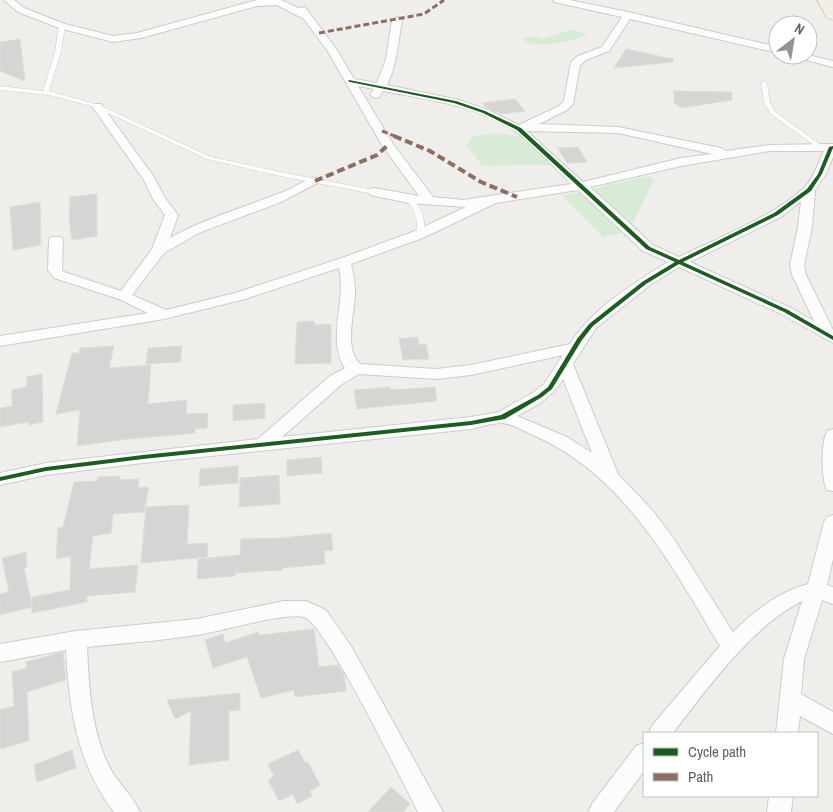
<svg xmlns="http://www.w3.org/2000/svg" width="833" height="812" font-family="'Archivo Narrow',sans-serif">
<rect width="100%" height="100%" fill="#efeeea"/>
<g fill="#d8ebd6">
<path d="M569,30L578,31L588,35C570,40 538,51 522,39L537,36L542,39Z"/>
<path d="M495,133L524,137L551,165L482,166L466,144L472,137Z"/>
<path d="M649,176L654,180L629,231L603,237L562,196Z"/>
</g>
<g fill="#d6d5d3" stroke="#deddd9">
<path d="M20,39L25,81L0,71V42Z"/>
<path d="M626,49L673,59V62L614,68Z"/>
<path d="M674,91L732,92V100L681,108L674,103Z"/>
<path d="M515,99L525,111L501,114L486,107L482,103Z"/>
<path d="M578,147L587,162L567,163L558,148Z"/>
<path d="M97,194V236L72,240L69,220L70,197Z"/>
<path d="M40,202L41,245L13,250L10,207Z"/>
<path d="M314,321V325L331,324V363L295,364L297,322Z"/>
<path d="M418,337L419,345L426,344L429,359L403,360L399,339Z"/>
<path d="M114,346L109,368L151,365L148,404L187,400L186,414L208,413L207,428L195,429V433L129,439L77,446L80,410L56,414L72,353H79L80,348Z"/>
<path d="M182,346L180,362L146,364L148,348Z"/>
<path d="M42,374L43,422L29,425V422L0,427V408L12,406V390L27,387V377Z"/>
<path d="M390,387L391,390L435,387L437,401L357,409L354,390Z"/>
<path d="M265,403V418L233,421V405Z"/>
<path d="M321,457L322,473L287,476V460Z"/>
<path d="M238,466V483L199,486L200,469Z"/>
<path d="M279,475L280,504L239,507L240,478Z"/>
<path d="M120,476V480L139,479L138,488L149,487L144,512L113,514L111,533L93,536L89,569L138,565L135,592L87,596V602L32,613V607L0,615V594L9,592L2,558L26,552L27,567L24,568L32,605V597L70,590L71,556L56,559L58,528L63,527L74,482L97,481L98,477Z"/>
<path d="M189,505L187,544L208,543L207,557L141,563L146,507Z"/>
<path d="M331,533L333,550L324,551L325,564L282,568V570L235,573V576L197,579L198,559L240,555L241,539L282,538Z"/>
<path d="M314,629L319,667L338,665L344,675L346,691L295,697L294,690L261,698L247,657L213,668L205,640L223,634L225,643L258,632L259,635Z"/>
<path d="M63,652L66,680L27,692L29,741L0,749V710L14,706L12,672L27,668L26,662Z"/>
<path d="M240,693V710L229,711V760L189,765L191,711L175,719L167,700Z"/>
<path d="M72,750L76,768L37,782L34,765Z"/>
<path d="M298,750L305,763L308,762L320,785L310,791L312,796L297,804L293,794L279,801L268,780L274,776L268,764Z"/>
<path d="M391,787L410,804L403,812H368Z"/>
</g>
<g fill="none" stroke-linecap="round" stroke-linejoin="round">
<g stroke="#cbcccc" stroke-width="1">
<g id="service">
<path d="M62,24L65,26L61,52L49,91L99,105L211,157L280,172L374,190L377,192L374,194L280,176L207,159L95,107L49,95L0,90V86L43,91L55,52L59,26Z"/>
<path d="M764,81L767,83L770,103L775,112L822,146V148H818L771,114L764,103L761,83Z"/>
<path d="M409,197C422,205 427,221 423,236H417L416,234C419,219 415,211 406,199Z"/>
</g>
</g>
<g stroke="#cbcccc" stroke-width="2">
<g id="minor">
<path d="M4,0H14L24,8L65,24L113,36L137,33L257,0H281L298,8L305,7L337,50L354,79L377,83L386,59L392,20L397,17L402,20C398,42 397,65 387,85L459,100L488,110L519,125L559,106L564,101L571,62L578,56L602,47L622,17L554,2L553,0H569L628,12L778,47V53L630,19L609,51L586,60L580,65L573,104L567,110L539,124L618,127L721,148L726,151L770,145L833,144V157L826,174L815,190L812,227L804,265L806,275L833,330V343L781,314L679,267L649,286L596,328L573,364L618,474L653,511L672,536L733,632C755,611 778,592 808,584L824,522L827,517L833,515V559L827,585L833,587V604L822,600L804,659L801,694L833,712V734L800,716L798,733H776L784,659L802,601C752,626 707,689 673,733H649L652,726L666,709L720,646C671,565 624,474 533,435C524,431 511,423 501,423C492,423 480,427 471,429L143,463L46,475L0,485V473L46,463L258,439L330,376L345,368C326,339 347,301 339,268L245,299L164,319L0,346V336L148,313L119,299L54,278L48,270L49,240L51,237H61L63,240L62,270L64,272L121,291L152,249L165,215L153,199L144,180L92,106L93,104H101L154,177L165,198L178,215L170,238C207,217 249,206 288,190C297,186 309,176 319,178L321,181L281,202L201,232L164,253L132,295L166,310L235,293L339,259L415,231L466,207L409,203L370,195L368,192L370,189L374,188L419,196L382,145L327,50L304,19L277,5L257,6L141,38L113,42L59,28L18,12ZM358,86L374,89L370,95L375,98L379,97L383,91C427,100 477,105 515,131C532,143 555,168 571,184L463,200L433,197L393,144ZM527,131L618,133L712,154L681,158L583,182ZM770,151H824C818,163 814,178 804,188C772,217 718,238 679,257L653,245L590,187L681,166ZM578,190L643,251L668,262C634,283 591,309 570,344L471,365L436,369L360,364C344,349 354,315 355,295C355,284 354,275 351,264L425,237L496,203ZM801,201L798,227L790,265L792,275L814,321L791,308L690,262L781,217ZM563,355L544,384L534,392L499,412L471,417L282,437L342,384L359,374L436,379L471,375ZM563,379L592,453L567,437L517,416C536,406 552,398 563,379Z"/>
<path d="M793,55H808L833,61V67L794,57Z"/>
<path d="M833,429V491L827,490C821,479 821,442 827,431Z"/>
<path d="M284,601H306L326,610L351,646L443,812H418C403,783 326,624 304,617C284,612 219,632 196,635C160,641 123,643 87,647C89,686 91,732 110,768C118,783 133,796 140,812H114C77,764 69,709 66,650L0,662V644L76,631L196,619Z"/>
<path d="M644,743V771L614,812H588L592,804L636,746Z"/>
<path d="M769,796H793L791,812H767Z"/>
</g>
</g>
<g stroke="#c8b996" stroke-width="1">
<path id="trunk" d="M817,0H833V20L827,18Z"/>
</g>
<use href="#service" fill="#fdfcfc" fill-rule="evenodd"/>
<use href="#minor" fill="#fdfcfc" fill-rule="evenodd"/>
<use href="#trunk" fill="#f2f0e6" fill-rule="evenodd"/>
<g stroke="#8d6e63" stroke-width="3" stroke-dasharray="6 3" stroke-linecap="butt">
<path d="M319,33L424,14L444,0"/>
<path d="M382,131L397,137"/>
</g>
<g stroke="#8d6e63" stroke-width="4" stroke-dasharray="8 4" stroke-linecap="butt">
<path d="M394,136L430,151L481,182L517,197"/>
<path d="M315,181L377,155L388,145"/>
</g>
<g stroke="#fff" stroke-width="3">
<path id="cycleway" d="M349,80L456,101L485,111L521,128L650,247L679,260L774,213L807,189L818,174L829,147L833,146V148L822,174L811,191L778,215L683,262L788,310L833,336V340L784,312L679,264L646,284L593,326L582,340L552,389L542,397L505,419L471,425L143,459L46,471L0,481V477L46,467L143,455L471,421L501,415L538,395L548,387L577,339L589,324L642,282L675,262L646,249L517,130L483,113L454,103L350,82L348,81Z"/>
</g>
<use href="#cycleway" fill="#1b5e20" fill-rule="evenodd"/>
</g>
<rect x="643" y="732" width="175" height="65" fill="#ffffff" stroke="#bfc1c3"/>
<rect x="653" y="748" width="25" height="8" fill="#1b5e20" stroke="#bfc1c3"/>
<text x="688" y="757" font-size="15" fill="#5f6368">Cycle path</text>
<rect x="653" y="773" width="25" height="8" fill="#8d6e63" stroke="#bfc1c3"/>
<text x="688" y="782" font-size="15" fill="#5f6368">Path</text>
<g transform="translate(793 40) rotate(31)"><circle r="24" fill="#ffffff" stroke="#bfc1c3"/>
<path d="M0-4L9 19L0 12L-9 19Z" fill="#919496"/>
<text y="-8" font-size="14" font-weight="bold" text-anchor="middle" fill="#5f6368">N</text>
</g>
</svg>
